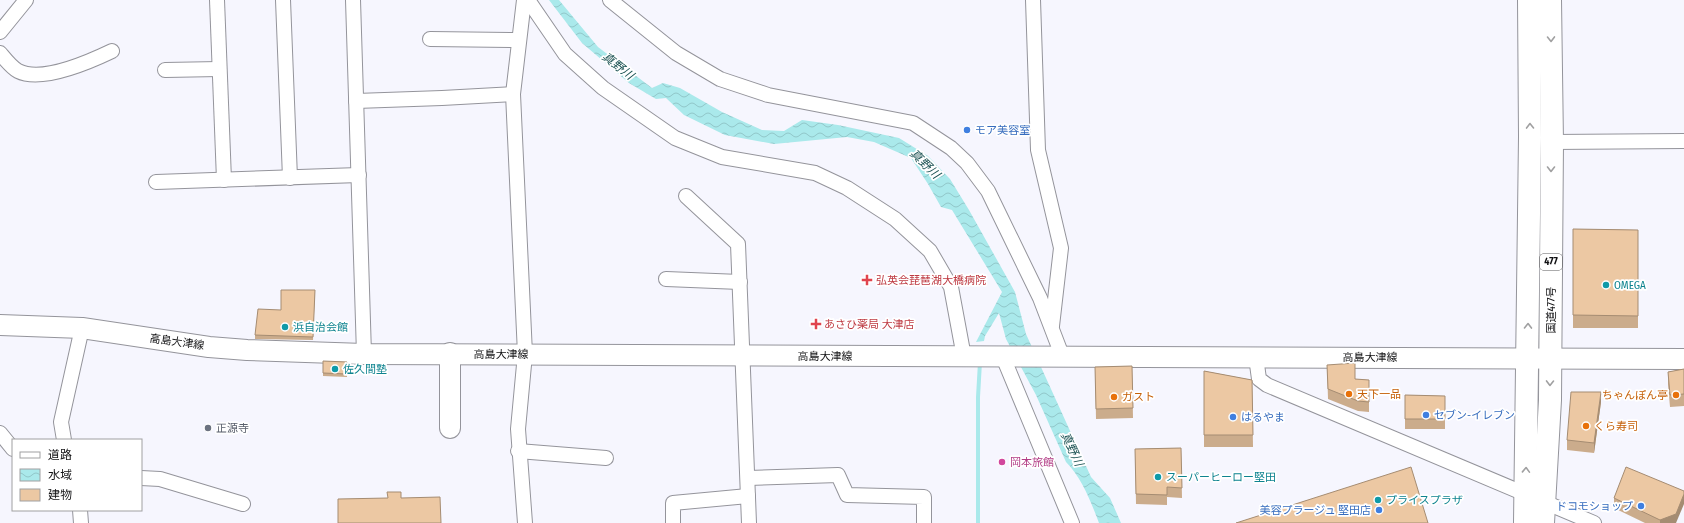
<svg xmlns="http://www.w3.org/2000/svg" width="1684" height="523" font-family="'Fira Sans Condensed','Noto Sans JP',sans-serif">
<defs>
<pattern id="water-waves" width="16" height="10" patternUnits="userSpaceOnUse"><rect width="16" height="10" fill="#aae9eb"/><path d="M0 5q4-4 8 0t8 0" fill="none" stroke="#91c7c9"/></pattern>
</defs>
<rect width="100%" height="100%" fill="#f6f6fe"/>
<path fill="url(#water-waves)" d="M549,0H559L598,47L652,88L663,83L680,88L722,112L762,130L784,131L802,120L838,125L899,138L928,156L950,179L969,210L1015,292L1026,334L1091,477L1110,498L1121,523H1099C1091,502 1082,478 1066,462L1036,395L1006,339L999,313L985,336L984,341L976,342L1002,292L952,210L941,207L928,184L911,158L874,142L847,137L774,144L725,135L684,115L666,98L656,99L629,83L582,43Z"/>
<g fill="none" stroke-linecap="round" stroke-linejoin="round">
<path stroke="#aae9eb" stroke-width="4" d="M978,523V397L980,362"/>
<g stroke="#94949b" stroke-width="16">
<g id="street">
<path d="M217,0L224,180"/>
<path d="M283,0L290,178"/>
<path d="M353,0L364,354"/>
<path d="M524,0L513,94L525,354L518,429L525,523"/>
<path d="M528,0L565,54L603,88L675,138L722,157L815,173L847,188L895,219L930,251L951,287L964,357"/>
<path d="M610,0L676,53L720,79L768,95L913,123L951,148L967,163L988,191L1040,298L1063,358"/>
<path d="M1033,0L1038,150L1061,248L1052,326"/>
<path d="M0,32L26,0"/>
<path d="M430,39L519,40"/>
<path d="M0,53C5,59 11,67 18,71C42,83 89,62 112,51"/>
<path d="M165,70L219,69"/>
<path d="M356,101L442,98L513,94"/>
<path d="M1552,142L1684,141"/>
<path d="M156,182L359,175"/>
<path d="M686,196L738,244L749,523"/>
<path d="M666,279L740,282"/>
<path d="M1003,357L1072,523"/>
<path d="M1256,357L1259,379L1267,385L1594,523"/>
<path d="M0,433L13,449"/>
<path d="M64,440L61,422L82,328"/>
<path d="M518,451L606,458"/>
<path d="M141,478L160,479L243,504"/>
<path d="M748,478L838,475L847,495L924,497V523"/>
<path d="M80,510L81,523"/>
<path d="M673,523V503L748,496"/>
</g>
</g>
<g stroke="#94949b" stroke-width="22">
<g id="secondary">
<path d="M0,325L82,328L209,347L247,350L364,354L1684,359"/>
<path d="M450,353V428"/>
</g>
</g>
<g stroke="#94949b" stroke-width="24">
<g id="highway">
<path d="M1525,523L1530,137L1529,0"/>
<path d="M1543,523L1550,400L1552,142L1550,0"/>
</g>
</g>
<use href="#street" stroke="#fff" stroke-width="14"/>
<use href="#secondary" stroke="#fff" stroke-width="20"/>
<use href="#highway" stroke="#fff" stroke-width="22"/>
</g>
<g fill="#cbac8c">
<path d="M1573,229L1638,230V328H1573Z"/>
<path d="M315,290L313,340L255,339V335L281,310Z"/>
<path d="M323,361L347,362V377L323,376Z"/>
<path d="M1327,365L1355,379L1369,380V412L1358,411L1328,399Z"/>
<path d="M1132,366L1133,418L1096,419L1095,367Z"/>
<path d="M1684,369V406L1670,407L1668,384V372Z"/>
<path d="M1204,371L1252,380L1253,447H1204Z"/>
<path d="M1405,395L1445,396V429H1405Z"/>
<path d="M1601,402L1594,453L1567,450V440Z"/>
<path d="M1181,448L1182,498L1167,497V505L1136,504L1135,449Z"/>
<path d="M1614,498L1676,523H1645L1614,508Z"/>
</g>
<g fill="#a58c72">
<path d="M1601,392V402L1594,453V443Z"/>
<path d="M1684,494V504L1676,523H1660V520Z"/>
</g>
<g fill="#ecc8a3" stroke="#a58c72">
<path d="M1573,229L1638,230V316L1573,315Z"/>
<path d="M281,290H315L313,337L255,335L258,309L281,310Z"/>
<path d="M323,361L347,362V374L323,373Z"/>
<path d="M1355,363V379L1369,380V402L1358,401L1328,389L1327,365Z"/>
<path d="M1132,366L1133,408L1096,409L1095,367Z"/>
<path d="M1684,369V394L1670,395L1668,372Z"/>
<path d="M1204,371L1252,380L1253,435H1204Z"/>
<path d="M1571,392H1601L1594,443L1567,440Z"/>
<path d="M1405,395L1445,396V419H1405Z"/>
<path d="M1181,448L1182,488L1167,487V495L1136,494L1135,449Z"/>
<path d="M1411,467L1428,523H1236Z"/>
<path d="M1626,467L1684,491V494L1676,514L1660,520L1614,498Z"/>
<path d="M387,492H401V498L440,497L441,523H338V499L388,498Z"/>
</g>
<defs><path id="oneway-chevron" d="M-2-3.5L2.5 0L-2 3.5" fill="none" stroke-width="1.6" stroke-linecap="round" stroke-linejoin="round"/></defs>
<g stroke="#a0a0a1">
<use href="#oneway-chevron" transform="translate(1551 39) rotate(89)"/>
<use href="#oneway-chevron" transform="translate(1530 126) rotate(-91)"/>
<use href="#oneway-chevron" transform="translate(1551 169) rotate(90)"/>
<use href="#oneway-chevron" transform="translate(1528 326) rotate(-89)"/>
<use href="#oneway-chevron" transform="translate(1550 383) rotate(91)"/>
<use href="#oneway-chevron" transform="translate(1526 470) rotate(-88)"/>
</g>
<g fill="#3f7fe0" stroke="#fff" stroke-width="1.5">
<circle cx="967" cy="130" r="4"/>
<circle cx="1426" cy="415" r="4"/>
<circle cx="1233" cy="417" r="4"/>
<circle cx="1641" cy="506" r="4"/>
<circle cx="1379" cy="510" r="4"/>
</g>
<g fill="#e0444e" stroke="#fff" stroke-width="1.5">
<path d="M865 274h4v4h4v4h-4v4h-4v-4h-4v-4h4z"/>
<path d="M814 318h4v4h4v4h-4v4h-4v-4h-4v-4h4z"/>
</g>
<g fill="#0f9aa8" stroke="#fff" stroke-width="1.5">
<circle cx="1606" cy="285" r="4"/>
<circle cx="285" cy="327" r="4"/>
<circle cx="335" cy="369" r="4"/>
<circle cx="1158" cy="477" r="4"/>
<circle cx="1378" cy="500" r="4"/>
</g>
<g fill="#e8710a" stroke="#fff" stroke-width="1.5">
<circle cx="1349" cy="394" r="4"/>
<circle cx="1676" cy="395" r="4"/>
<circle cx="1114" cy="397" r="4"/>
<circle cx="1586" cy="426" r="4"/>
</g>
<circle fill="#6b7280" stroke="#fff" stroke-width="1.5" cx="208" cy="428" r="4"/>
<circle fill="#d1479c" stroke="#fff" stroke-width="1.5" cx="1002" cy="462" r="4"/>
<g text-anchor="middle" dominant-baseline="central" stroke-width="3.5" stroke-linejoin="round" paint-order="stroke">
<rect fill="#fff" stroke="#58585a" stroke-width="1" x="1540" y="254" width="22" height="16" rx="3"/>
<g font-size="10" font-weight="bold" fill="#111113">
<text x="1551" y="262">477</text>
</g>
<g font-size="11" fill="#366cbe" stroke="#fff" text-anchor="start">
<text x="975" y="130">モア美容室</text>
<text x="1434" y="415">セブン-イレブン</text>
<text x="1241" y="417">はるやま</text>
<text x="1633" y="506" text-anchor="end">ドコモショップ</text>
<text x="1371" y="510" text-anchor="end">美容プラージュ 堅田店</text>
</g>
<g font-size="11" fill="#be3a42" stroke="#fff" text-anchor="start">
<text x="876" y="280">弘英会琵琶湖大橋病院</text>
<text x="824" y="324">あさひ薬局 大津店</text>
</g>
<g font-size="11" fill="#0d838f" stroke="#fff" text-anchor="start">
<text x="1614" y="285">OMEGA</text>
<text x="293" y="327">浜自治会館</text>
<text x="343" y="369">佐久間塾</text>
<text x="1166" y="477">スーパーヒーロー堅田</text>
<text x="1386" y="500">プライスプラザ</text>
</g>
<g font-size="11" fill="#111113" stroke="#fff">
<text transform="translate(1551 310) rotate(-90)">国道477号</text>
<text transform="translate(177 342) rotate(8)">高島大津線</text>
<text x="501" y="354">高島大津線</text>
<text x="825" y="356">高島大津線</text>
<text x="1370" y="357">高島大津線</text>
</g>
<g font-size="11" fill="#c56008" stroke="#fff" text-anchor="start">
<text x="1357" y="394">天下一品</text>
<text x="1668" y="395" text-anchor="end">ちゃんぽん亭</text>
<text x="1122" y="397">ガスト</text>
<text x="1594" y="426">くら寿司</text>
</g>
<g font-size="11" fill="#5b616d" stroke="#fff" text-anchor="start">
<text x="216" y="428">正源寺</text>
</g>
<g font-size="11" fill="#b23c85" stroke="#fff" text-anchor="start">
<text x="1010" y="462">岡本旅館</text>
</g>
<g font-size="12" font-style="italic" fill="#1a5152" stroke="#fff">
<text transform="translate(618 66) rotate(38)">真野川</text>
<text transform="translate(925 164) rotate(44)">真野川</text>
<text transform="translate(1072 449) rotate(65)">真野川</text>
</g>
</g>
<rect x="12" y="439" width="130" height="72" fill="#ffffff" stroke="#a0a0a1"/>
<rect x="20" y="452" width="20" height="6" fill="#ffffff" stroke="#a0a0a1"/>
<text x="48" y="459" font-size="12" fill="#111113">道路</text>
<rect x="20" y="469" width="20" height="12" fill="url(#water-waves)" stroke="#a0a0a1"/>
<text x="48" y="479" font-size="12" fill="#111113">水域</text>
<rect x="20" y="489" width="20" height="12" fill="#ecc8a3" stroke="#a0a0a1"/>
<text x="48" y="499" font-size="12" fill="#111113">建物</text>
</svg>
